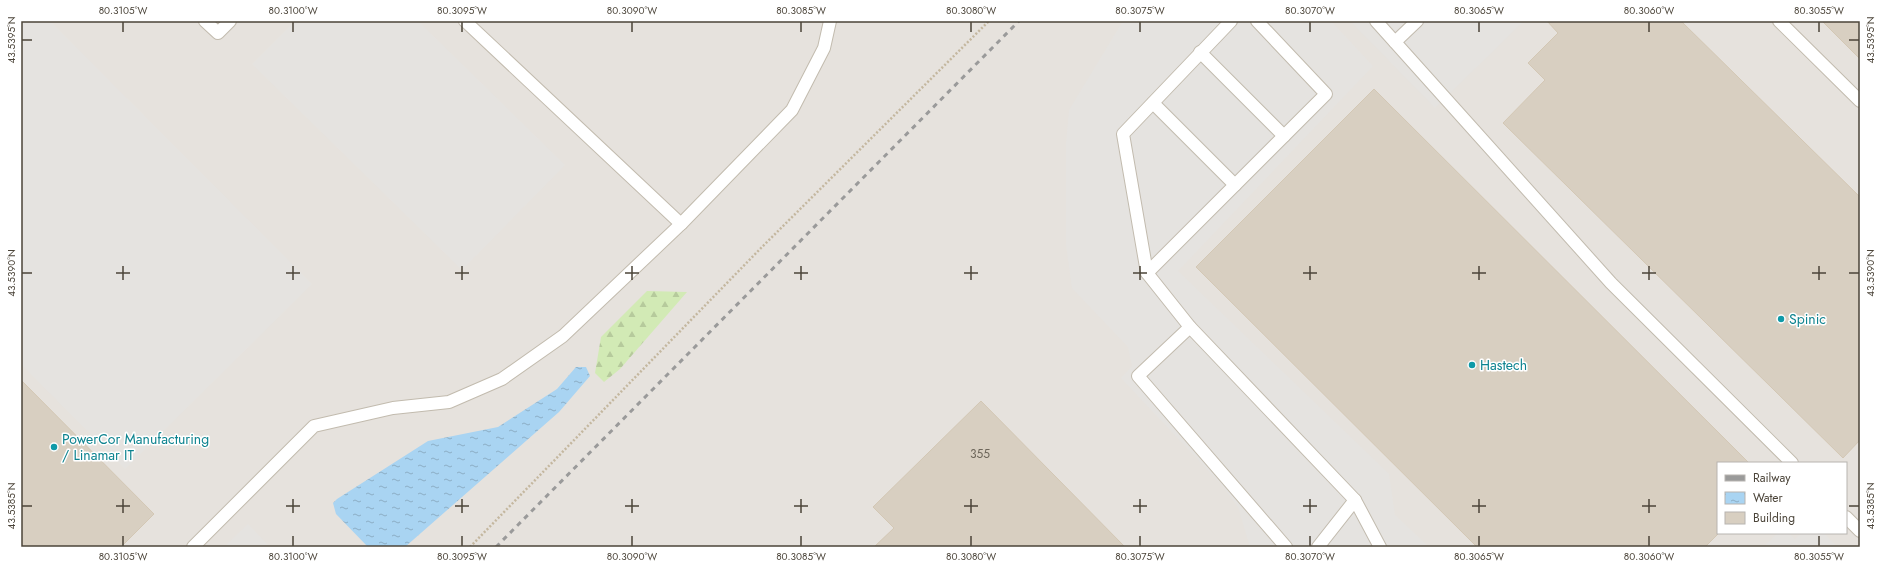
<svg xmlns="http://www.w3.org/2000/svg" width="1881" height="568" font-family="Jost,sans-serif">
<defs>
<pattern id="forest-firs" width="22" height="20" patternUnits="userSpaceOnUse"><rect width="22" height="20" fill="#d2eab5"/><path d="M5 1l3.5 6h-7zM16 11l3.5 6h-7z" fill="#b6ca9c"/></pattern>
<pattern id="water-ripples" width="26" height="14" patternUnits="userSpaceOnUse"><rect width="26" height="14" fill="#a9d4f2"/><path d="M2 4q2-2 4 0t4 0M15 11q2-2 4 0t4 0" fill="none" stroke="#8caec5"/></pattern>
</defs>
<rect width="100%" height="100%" fill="#f6f3ec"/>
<path fill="#e6e2dd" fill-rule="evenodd" d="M21,21H1860V547H21ZM1718,463H1846V533H1718Z"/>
<path fill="url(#forest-firs)" d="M647,291L687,292L620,369L604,382L595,373L601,337Z"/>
<g fill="#e5e3e0">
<path d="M21,21H50L312,284L125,469L21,364Z"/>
<path d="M295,21H418L565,165L462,270L252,64Z"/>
<path d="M1123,21H1331L1373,66L1178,271L1389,474L1395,515L1429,547H1250L1238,507L1220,483L1121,378L1132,366L1128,347L1072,288L1066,245V144L1069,110Z"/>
<path d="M1350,21H1524L1435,108Z"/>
<path d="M248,524L270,547H224Z"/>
<path d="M1778,533H1789L1795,539L1802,533H1824L1837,547H1763Z"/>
</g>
<path fill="url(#water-ripples)" d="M576,367H586L590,376L559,412L405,547H368L336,514L333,503L337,499L428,441L498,427L557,389Z"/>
<g fill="#d8cfc1" stroke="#d3c7b4">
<path d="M1547,21H1681L1860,197V440L1843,458L1503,123L1545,80L1528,63L1558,33Z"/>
<path d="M1822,21H1860V59Z"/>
<path d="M1374,89L1749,463H1718L1719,533L1705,547H1477L1196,267Z"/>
<path d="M21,380L154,514L121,547H21Z"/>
<path d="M981,401L1125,547H874L894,528L873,507Z"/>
</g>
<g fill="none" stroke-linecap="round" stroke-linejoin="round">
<g stroke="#c2bbae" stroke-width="14">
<g id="service">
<path d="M205,21L218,33L230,21"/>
<path d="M465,21L681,224"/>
<path d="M1231,21L1123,134L1147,273L1190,327L1355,500L1380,547"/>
<path d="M1376,21L1611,283L1792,463"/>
<path d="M1779,21L1860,101"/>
<path d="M1395,42L1417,21"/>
<path d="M1200,52L1284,136"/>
<path d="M1153,103L1235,185"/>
<path d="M1147,273L1326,94L1257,21"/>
<path d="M1190,327L1138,376L1286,547"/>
<path d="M1846,517L1860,531"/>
<path d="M193,547L314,426L393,408L449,402L502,379L563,336L681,224L792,110L824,48L830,21"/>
<path d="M1318,547L1355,500"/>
</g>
</g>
<path stroke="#c4b79f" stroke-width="2.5" stroke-dasharray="2 2" stroke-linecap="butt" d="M470,547L761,248L989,21"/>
<use href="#service" stroke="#fff" stroke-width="12"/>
<path stroke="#9a9a9a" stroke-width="3" stroke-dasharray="5 5" stroke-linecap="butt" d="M496,547L1019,21"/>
</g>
<path fill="none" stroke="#4b4439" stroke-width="1.5" d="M123,22V32M293,22V32M462,22V32M632,22V32M801,22V32M971,22V32M1140,22V32M1310,22V32M1479,22V32M1649,22V32M1819,22V32M22,40H32M1849,40H1859M123,266V280M293,266V280M462,266V280M632,266V280M801,266V280M971,266V280M1140,266V280M1310,266V280M1479,266V280M1649,266V280M1819,266V280M22,273H32M116,273H130M286,273H300M455,273H469M625,273H639M794,273H808M964,273H978M1133,273H1147M1303,273H1317M1472,273H1486M1642,273H1656M1812,273H1826M1849,273H1859M123,499V513M293,499V513M462,499V513M632,499V513M801,499V513M971,499V513M1140,499V513M1310,499V513M1479,499V513M1649,499V513M22,506H32M116,506H130M286,506H300M455,506H469M625,506H639M794,506H808M964,506H978M1133,506H1147M1303,506H1317M1472,506H1486M1642,506H1656M1849,506H1859M123,536V546M293,536V546M462,536V546M632,536V546M801,536V546M971,536V546M1140,536V546M1310,536V546M1479,536V546M1649,536V546M1819,536V546"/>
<g fill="#0f9aa8" stroke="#fff" stroke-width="1.5">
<circle cx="1781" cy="319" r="4"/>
<circle cx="1472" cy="365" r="4"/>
<circle cx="54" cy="447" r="4"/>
</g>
<g text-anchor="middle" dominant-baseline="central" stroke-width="3" stroke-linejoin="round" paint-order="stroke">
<g font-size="12" fill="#6e675b">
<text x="980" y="454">355</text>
</g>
<g font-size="14" fill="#0d838f" stroke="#fff" text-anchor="start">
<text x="1789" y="319">Spinic</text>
<text x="1480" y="365">Hastech</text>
<text x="62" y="439">PowerCor Manufacturing<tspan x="62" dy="16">/ Linamar IT</tspan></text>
</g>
</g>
<rect width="1881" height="568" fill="none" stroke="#ffffff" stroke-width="44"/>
<rect x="1717" y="462" width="130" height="72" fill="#ffffff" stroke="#b7b4b0"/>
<rect x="1725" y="475" width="20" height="6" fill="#9a9a9a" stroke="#b7b4b0"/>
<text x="1753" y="482" font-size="12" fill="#4b4439">Railway</text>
<rect x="1725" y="492" width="20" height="12" fill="url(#water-ripples)" stroke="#b7b4b0"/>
<text x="1753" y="502" font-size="12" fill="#4b4439">Water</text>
<rect x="1725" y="512" width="20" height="12" fill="#d8cfc1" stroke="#b7b4b0"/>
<text x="1753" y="522" font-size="12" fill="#4b4439">Building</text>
<rect x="22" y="22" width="1837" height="524" fill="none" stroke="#4b4439" stroke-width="1.5"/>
<g font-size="10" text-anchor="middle" fill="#4b4439">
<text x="123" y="14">80.3105°W</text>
<text x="293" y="14">80.3100°W</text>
<text x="462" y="14">80.3095°W</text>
<text x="632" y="14">80.3090°W</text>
<text x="801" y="14">80.3085°W</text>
<text x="971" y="14">80.3080°W</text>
<text x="1140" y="14">80.3075°W</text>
<text x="1310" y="14">80.3070°W</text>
<text x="1479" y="14">80.3065°W</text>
<text x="1649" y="14">80.3060°W</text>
<text x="1819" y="14">80.3055°W</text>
<text transform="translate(11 40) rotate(-90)" y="4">43.5395°N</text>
<text transform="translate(1870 40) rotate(-90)" y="4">43.5395°N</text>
<text transform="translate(11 273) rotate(-90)" y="4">43.5390°N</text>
<text transform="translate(1870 273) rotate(-90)" y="4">43.5390°N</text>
<text transform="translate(11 506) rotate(-90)" y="4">43.5385°N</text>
<text transform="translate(1870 506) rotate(-90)" y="4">43.5385°N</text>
<text x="123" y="560">80.3105°W</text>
<text x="293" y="560">80.3100°W</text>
<text x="462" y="560">80.3095°W</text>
<text x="632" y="560">80.3090°W</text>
<text x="801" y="560">80.3085°W</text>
<text x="971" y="560">80.3080°W</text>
<text x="1140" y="560">80.3075°W</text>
<text x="1310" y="560">80.3070°W</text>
<text x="1479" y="560">80.3065°W</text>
<text x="1649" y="560">80.3060°W</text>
<text x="1819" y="560">80.3055°W</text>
</g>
</svg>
